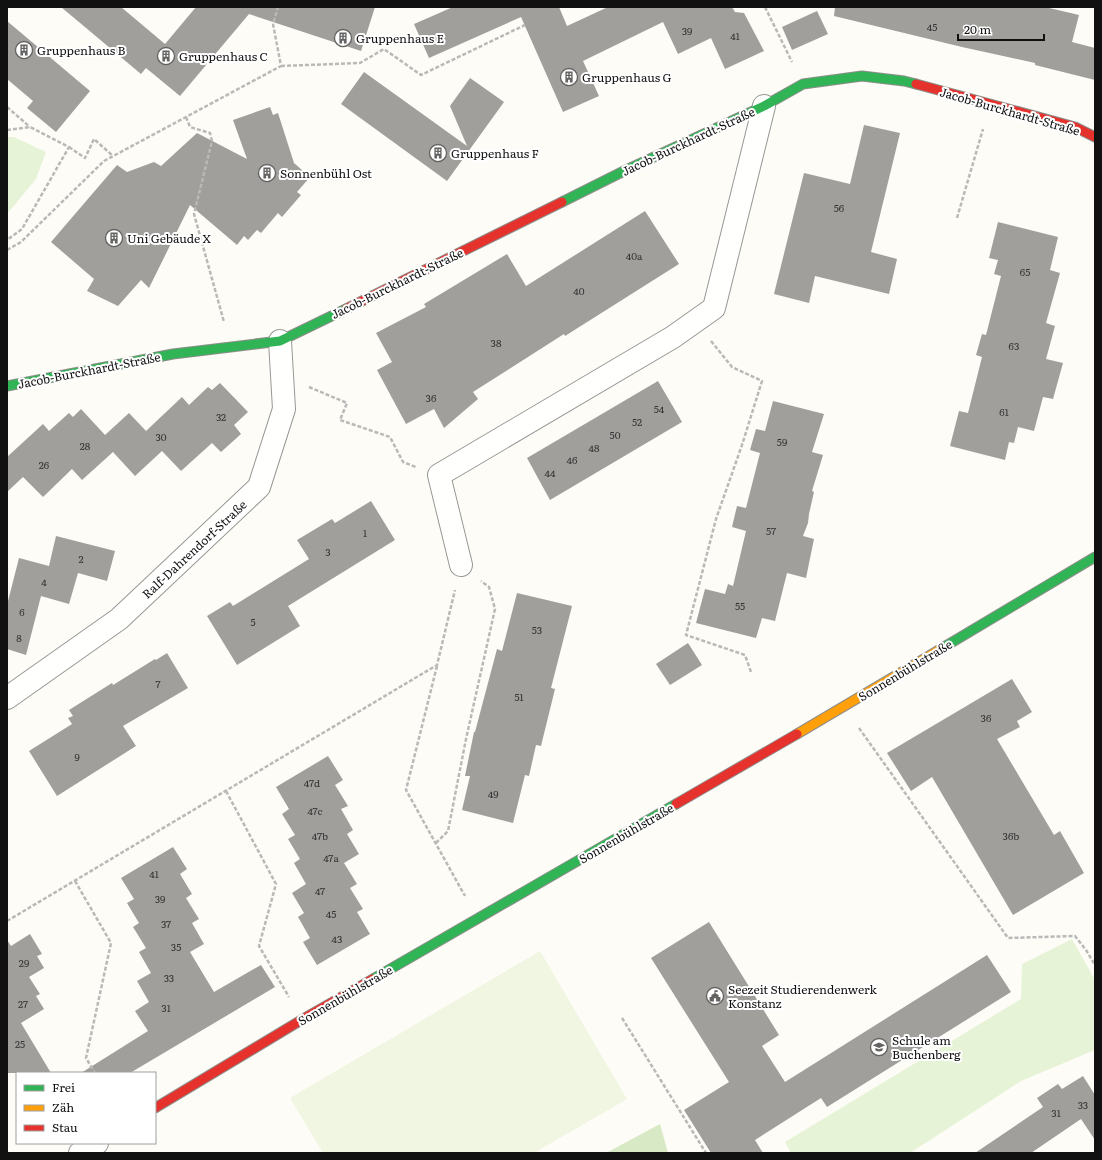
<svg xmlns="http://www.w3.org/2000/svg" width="1102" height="1160" font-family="Literata,serif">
<rect width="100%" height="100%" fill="#fdfcf7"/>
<g fill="#e7f3d7">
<path d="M7,137H14L46,152L36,179L7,214Z"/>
<path d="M1072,939L1095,980V1050L1021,1081L910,1153H791L785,1142L1021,999L1022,964Z"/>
</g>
<path fill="#d8eac5" d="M660,1124L668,1153H606Z"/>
<path fill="#f0f6e1" d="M540,951L627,1099L534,1153H323L290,1098Z"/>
<g fill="#a19f9c">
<path d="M61,7H121L165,44L196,7H375L361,51L249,14L180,96L146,68L141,74Z"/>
<path d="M453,7H559L567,26L608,7H732L735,12L744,13L764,51L725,69L711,38L678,54L663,22L583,61L599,96L563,112L521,17L429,58L414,24Z"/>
<path d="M835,7H1045L1079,15L1072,42L1095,48V80L1035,65V63L962,47L834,16Z"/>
<path d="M817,11L828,34L792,50L782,27Z"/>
<path d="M7,21L90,91L56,132L27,108L33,101L7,79Z"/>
<path d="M364,72L467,146L450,106L470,78L504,102L447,181L341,104Z"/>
<path d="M270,107L273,115L278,113L294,163L310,177L297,192L301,195L282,217L278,213L261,233L257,230L248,240L244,236L237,245L190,205L149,288L141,280L118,306L87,291L94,279L51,242L117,165L127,172L154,162L161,166L197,133L247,159L233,120Z"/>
<path d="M864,125L900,133L871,252L897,259L889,294L815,276L809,303L774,294L804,173L850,184Z"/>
<path d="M645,211L679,264L565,336L564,334L473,392L478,399L444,428L434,409L406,424L377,370L392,362L376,333L426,307L424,304L507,254L526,286Z"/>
<path d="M998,222L1058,237L1050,270L1060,273L1046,323L1055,326L1046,359L1063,363L1053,399L1043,397L1034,431L1018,427L1014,443L1009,442L1005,460L950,446L959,411L968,413L982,357L976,355L982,334L986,335L1001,276L994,274L998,260L989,258Z"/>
<path d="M658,381L682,422L550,500L527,458Z"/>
<path d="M220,383L248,412L234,425L241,434L221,452L212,443L181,471L162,451L135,476L113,452L82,480L72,469L43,497L23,477L7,492V457L43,424L49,431L69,413L73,417L81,409L105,435L129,413L146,431L182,397L189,405L208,387L212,390Z"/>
<path d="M773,401L824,414L812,452L823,455L812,491L814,492L809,514L808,523L803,536L814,539L806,578L787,573L775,621L762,618L756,638L696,623L705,589L725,594L728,584L733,586L746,531L732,527L737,506L746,508L760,453L750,450L756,429L765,431Z"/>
<path d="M371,501L395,540L288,606L300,626L237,665L207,616L230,602L233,606L309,559L297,540L332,519L335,523Z"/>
<path d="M56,536L115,551L107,581L78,573L69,604L41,596L26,655L7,649V605L19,558L49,566Z"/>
<path d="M517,593L572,606L551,688L555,689L541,746L536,745L529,776L525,775L513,823L462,810L470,776H465L474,732H475L497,649L502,651Z"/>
<path d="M688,643L702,665L670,685L656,664Z"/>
<path d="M167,653L188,688L123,726L136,746L57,796L29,751L72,724L68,718L73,716L69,710L112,683L113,685L155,659L156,660Z"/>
<path d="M1012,679L1032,712L1017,721L1020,727L997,739L1054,835L1060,831L1084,873L1013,915L932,777L911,791L887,753Z"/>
<path d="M328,756L343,780L335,785L348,806L341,809L353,830L347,834L359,854L344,863L357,884L350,888L363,909L357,912L370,934L317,965L303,942L310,938L298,917L304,913L292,893L306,884L294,863L300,859L288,839L295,835L282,814L289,809L276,787Z"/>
<path d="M173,847L187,869L180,874L192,894L186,898L199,919L192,923L204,944L190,952L214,992L261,965L275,987L130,1073H81L148,1031L135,1011L149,1002L137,981L151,973L139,952L146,948L133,927L139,923L127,903L134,899L121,878Z"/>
<path d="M709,922L779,1035L762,1046L785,1082L987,955L1011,992L827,1107L821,1098L755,1140L763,1153H711L684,1110L729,1082L651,958Z"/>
<path d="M30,934L42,954L37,956L44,968L29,977L40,994L36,996L44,1009L21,1023L51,1073H7V940L11,946Z"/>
<path d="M1083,1076L1095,1095V1140L1081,1119L1031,1153H975L1043,1107L1037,1098L1058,1084L1062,1089Z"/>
</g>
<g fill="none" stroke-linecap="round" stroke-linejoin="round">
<g stroke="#979795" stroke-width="24">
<g id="street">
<path d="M461,565L439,475L673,337L714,308L764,106"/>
<path d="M7,698L119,619L259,487L284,409L280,341"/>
<path d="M80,1153L97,1143"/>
</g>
</g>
<g stroke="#8e8d8b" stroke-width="11">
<g id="fast">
<path d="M562,202L626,170L764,106L803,84L862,76L904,81L916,84"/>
<path d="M7,386L173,354L280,341L346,309"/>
<path d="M939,650L1095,557"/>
<path d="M373,979L676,804"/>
</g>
</g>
<g stroke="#8e8d8b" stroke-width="11">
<path id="slow" d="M797,734L939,650"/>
</g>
<g stroke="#8e8d8b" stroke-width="11">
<g id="jam">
<path d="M916,84L1075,127L1095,137"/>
<path d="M346,309L562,202"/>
<path d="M676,804L797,734"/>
<path d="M155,1108L303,1019L373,979"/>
</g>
</g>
<g stroke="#b9b9b8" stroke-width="2.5" stroke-dasharray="4 2" stroke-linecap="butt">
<path d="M765,7L792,62"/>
<path d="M281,66L360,63L384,49L421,75L525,25"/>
<path d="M7,107L30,127"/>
<path d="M186,117L190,127L210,133L212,141L194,214L224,322"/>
<path d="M7,130L30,127L69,147L22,229L7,240"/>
<path d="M69,147L85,158L94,139L113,156"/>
<path d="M957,218L983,129"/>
<path d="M7,250L21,242L104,161L281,66L273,24L278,7"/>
<path d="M711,341L732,367L762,381L742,445L716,519L686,635L745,655L751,672"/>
<path d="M309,387L347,403L340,420L390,437L403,462L416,467"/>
<path d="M437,666L406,790L465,896"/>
<path d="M859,728L1008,938L1075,936L1086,950L1095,965"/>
<path d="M226,791L276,884L259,946L289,997"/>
<path d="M436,843L448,831L466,739L495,609L489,587L481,581"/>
<path d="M75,881L111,943L86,1058L95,1073"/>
<path d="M7,921L437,665L455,590"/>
<path d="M622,1018L706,1153"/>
</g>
<use href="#street" stroke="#fffffe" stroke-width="22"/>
<use href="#fast" stroke="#30b455" stroke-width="9"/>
<use href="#slow" stroke="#ff9f0a" stroke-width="9"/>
<use href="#jam" stroke="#e5322d" stroke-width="9"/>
</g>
<defs>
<g id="building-ring" transform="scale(0.9)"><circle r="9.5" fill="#fff" stroke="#646362" stroke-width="1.5"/><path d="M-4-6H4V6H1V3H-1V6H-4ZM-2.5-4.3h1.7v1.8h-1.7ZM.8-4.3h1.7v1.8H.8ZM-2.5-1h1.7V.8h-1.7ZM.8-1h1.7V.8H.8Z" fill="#646362"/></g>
<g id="civic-ring" transform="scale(0.9)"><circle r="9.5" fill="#fff" stroke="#646362" stroke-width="1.5"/><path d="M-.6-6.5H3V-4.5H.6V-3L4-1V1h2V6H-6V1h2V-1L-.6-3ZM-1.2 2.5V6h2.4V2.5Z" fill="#646362"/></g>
<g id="school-ring" transform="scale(0.9)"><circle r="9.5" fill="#fff" stroke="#646362" stroke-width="1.5"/><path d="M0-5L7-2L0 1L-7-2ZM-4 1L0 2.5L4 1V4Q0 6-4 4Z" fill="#646362"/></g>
</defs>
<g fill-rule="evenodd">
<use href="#building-ring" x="343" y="38"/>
<use href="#building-ring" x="24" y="50"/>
<use href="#building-ring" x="166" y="56"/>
<use href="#building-ring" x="569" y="77"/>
<use href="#building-ring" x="438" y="153"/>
<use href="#building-ring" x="267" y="173"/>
<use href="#building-ring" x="114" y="238"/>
<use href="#civic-ring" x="715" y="996"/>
<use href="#school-ring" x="879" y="1047"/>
</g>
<g text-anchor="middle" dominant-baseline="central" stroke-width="4" stroke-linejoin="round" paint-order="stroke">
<g font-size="10" fill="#353434">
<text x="932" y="26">45</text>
<text x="687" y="30">39</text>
<text x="735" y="35">41</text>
<text x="839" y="207">56</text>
<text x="634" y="255">40a</text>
<text x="1025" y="271">65</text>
<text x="579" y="290">40</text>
<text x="496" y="342">38</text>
<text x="1014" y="345">63</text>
<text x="431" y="397">36</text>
<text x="659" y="408">54</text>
<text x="1004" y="411">61</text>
<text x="221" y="416">32</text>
<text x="637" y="421">52</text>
<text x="615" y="434">50</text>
<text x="161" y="436">30</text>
<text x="782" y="441">59</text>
<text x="85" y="445">28</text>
<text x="594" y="447">48</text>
<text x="572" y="459">46</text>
<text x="44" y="464">26</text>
<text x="550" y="472">44</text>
<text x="771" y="530">57</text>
<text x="365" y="532">1</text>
<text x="328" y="551">3</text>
<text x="81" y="558">2</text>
<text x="44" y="581">4</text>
<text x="740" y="605">55</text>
<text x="22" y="611">6</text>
<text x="253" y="621">5</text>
<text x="537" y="629">53</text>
<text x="19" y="637">8</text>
<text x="158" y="683">7</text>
<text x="519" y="696">51</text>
<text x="986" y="717">36</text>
<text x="77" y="756">9</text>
<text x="312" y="782">47d</text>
<text x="493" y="793">49</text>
<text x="315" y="810">47c</text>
<text x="320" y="835">47b</text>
<text x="1011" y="835">36b</text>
<text x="331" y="857">47a</text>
<text x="154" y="873">41</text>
<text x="320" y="890">47</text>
<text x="160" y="898">39</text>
<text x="331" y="913">45</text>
<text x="166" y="923">37</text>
<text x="337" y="938">43</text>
<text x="176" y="946">35</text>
<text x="24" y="962">29</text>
<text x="169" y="977">33</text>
<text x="23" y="1003">27</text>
<text x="166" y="1007">31</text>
<text x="20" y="1043">25</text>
<text x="1083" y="1104">33</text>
<text x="1056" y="1112">31</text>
</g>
<g font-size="12" fill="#111" stroke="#fff" text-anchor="start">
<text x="356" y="38">Gruppenhaus E</text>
<text x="37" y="50">Gruppenhaus B</text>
<text x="179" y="56">Gruppenhaus C</text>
<text x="582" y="77">Gruppenhaus G</text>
<text x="451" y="153">Gruppenhaus F</text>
<text x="280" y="173">Sonnenbühl Ost</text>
<text x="127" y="238">Uni Gebäude X</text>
<text x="728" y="989">Seezeit Studierendenwerk<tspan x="728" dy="14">Konstanz</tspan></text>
<text x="892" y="1040">Schule am<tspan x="892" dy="14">Buchenberg</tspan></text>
</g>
<g font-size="12" fill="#111" stroke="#fff">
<text transform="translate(1010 111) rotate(16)">Jacob-Burckhardt-Straße</text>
<text transform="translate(688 141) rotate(-25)">Jacob-Burckhardt-Straße</text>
<text transform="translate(397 283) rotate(-26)">Jacob-Burckhardt-Straße</text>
<text transform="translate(89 370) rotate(-11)">Jacob-Burckhardt-Straße</text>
<text transform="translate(194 549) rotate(-43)">Ralf-Dahrendorf-Straße</text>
<text transform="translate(905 670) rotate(-31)">Sonnenbühlstraße</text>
<text transform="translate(626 833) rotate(-30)">Sonnenbühlstraße</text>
<text transform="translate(345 995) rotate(-30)">Sonnenbühlstraße</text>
</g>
</g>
<rect width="1102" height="1160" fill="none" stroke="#111111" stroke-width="16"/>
<rect x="16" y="1072" width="140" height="72" fill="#ffffff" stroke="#a0a0a0"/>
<rect x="24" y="1085" width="20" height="6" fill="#30b455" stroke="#a0a0a0"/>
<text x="52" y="1092" font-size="12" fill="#111111">Frei</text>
<rect x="24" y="1105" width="20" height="6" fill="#ff9f0a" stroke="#a0a0a0"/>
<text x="52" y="1112" font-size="12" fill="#111111">Zäh</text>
<rect x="24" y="1125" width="20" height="6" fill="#e5322d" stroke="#a0a0a0"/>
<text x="52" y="1132" font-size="12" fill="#111111">Stau</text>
<path d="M958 34v6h86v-6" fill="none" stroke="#111111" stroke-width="2"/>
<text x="964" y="34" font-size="12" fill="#111111" stroke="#ffffff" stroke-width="3" paint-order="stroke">20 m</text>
</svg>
